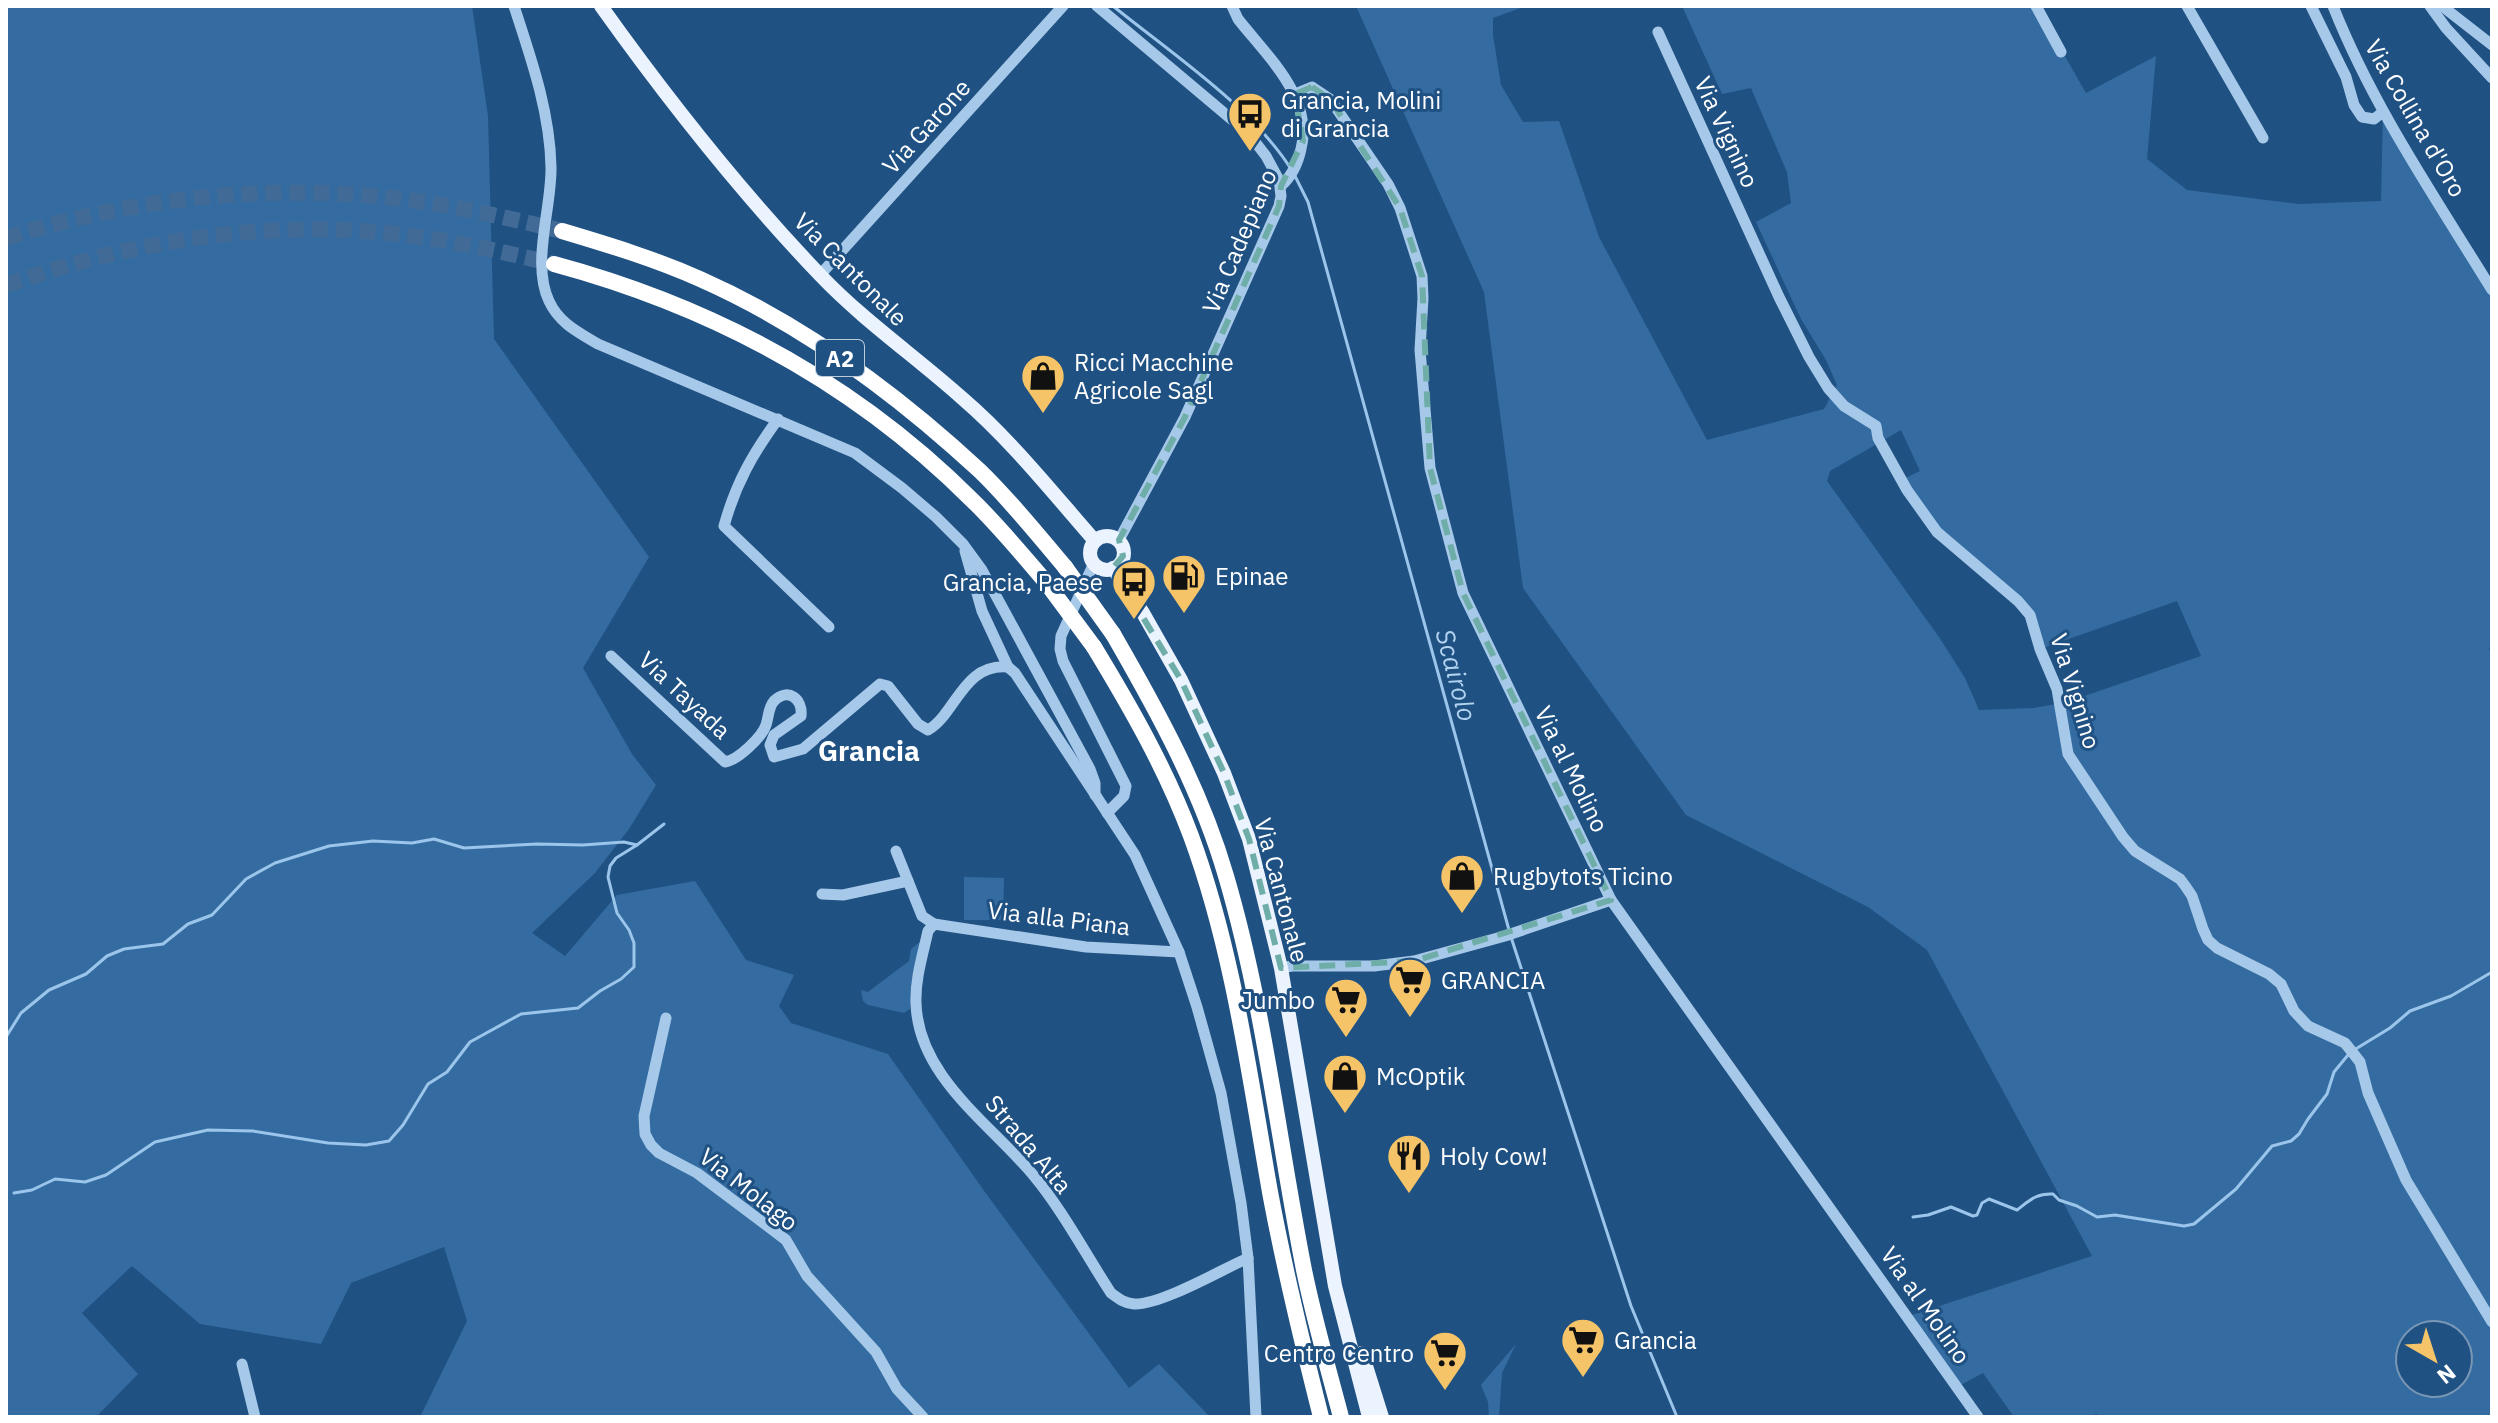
<svg xmlns="http://www.w3.org/2000/svg" width="2498" height="1423" font-family="'IBM Plex Sans',sans-serif">
<rect width="100%" height="100%" fill="#205183"/>
<g fill="#346ca1" fill-rule="evenodd">
<path d="M6,6H472L488,116L494,339L649,557L583,668L632,754L656,785L629,829L595,873L532,933L565,956L617,895L695,881L746,960L794,975L779,1006L791,1023L888,1054L982,1188L1129,1388L1159,1364L1210,1417H420L467,1321L444,1247L351,1283L321,1344L200,1324L132,1266L82,1313L138,1374L96,1417H6Z"/>
<path d="M1356,6H1526L1493,18V35L1501,85L1523,122L1559,121L1599,237L1707,440L1824,409L1837,385L1826,360L1801,319L1756,222L1791,203L1787,172L1751,88L1722,94L1682,6H2036L2086,93L2156,56L2147,159L2187,190L2299,204L2381,201L2383,112L2492,297V643L2489,649L2492,656V1417H2099L2097,1414L2087,1417H2014L1983,1373L1957,1387L1906,1317L2092,1256L1927,950L1868,907L1686,815L1523,588L1484,292ZM1901,430L1920,471L1901,480L1937,532L2030,615L2040,649L2177,601L2201,656L2067,702L2034,708L1979,710L1965,678L1939,637L1827,481L1830,471ZM2410,1335H2458V1383H2410Z"/>
<path d="M964,877L1004,878L1003,920H964Z"/>
<path d="M921,941L910,1009L904,1013L868,1005L863,1001L861,990L868,992L909,961L911,949Z"/>
<path d="M1516,1344L1502,1373L1499,1417H1489L1488,1402L1481,1385Z"/>
</g>
<g fill="none" stroke-linecap="round" stroke-linejoin="round">
<g stroke="#9bc5ea" stroke-width="3">
<path d="M1113,6C1171,53 1252,107 1291,169"/>
<path d="M1295,176L1308,202L1509,930"/>
<path d="M1511,937L1631,1306L1677,1417"/>
<path d="M6,1037L21,1013L49,990L86,974L107,956L124,949L163,944L188,924L212,915L246,879L275,863L329,846L373,841L412,843L434,839L464,848L537,844L583,845L624,842L637,845L664,824"/>
<path d="M2354,1050L2390,1028L2410,1011L2451,996L2492,972"/>
<path d="M14,1193L32,1190L55,1179L85,1182L106,1175L155,1142L208,1130L253,1131L328,1143L366,1145L389,1141L403,1125L428,1084L447,1072L470,1042L521,1014L578,1008L600,991L621,979L634,967V943L629,930L617,913L608,877L610,866L616,858L637,845"/>
<path d="M1913,1217L1928,1215L1951,1207L1973,1216L1977,1215L1982,1203L1989,1199L2017,1210C2029,1201 2036,1193 2053,1194L2059,1200L2077,1206L2097,1217L2115,1215L2184,1226L2194,1224L2236,1189L2272,1146L2291,1141L2299,1134L2308,1119L2327,1094L2334,1072L2348,1055"/>
</g>
<g stroke="#416b96" stroke-width="16" stroke-dasharray="16 8" stroke-linecap="butt">
<path d="M6,238C132,198 270,183 402,199C456,206 509,218 562,231"/>
<path d="M6,285C132,241 271,218 404,235C455,241 504,252 554,264"/>
</g>
<g stroke="#a7c9e9" stroke-width="11">
<path d="M514,6C531,58 550,112 551,167C552,207 531,263 549,301C559,323 578,332 598,344L855,453L902,488L936,517L963,544L982,570L1090,769L1095,783V795"/>
<path d="M1097,6L1249,134L1266,156L1279,180L1281,196L1279,206L1185,417L1119,540"/>
<path d="M1232,6L1238,19C1267,56 1314,98 1301,149C1298,163 1292,176 1281,186"/>
<path d="M2036,6L2061,52"/>
<path d="M2187,6L2263,138"/>
<path d="M2311,6L2346,77L2354,105L2362,117L2374,119L2383,112"/>
<path d="M2333,6C2373,107 2435,197 2492,290"/>
<path d="M2430,6L2446,28L2492,78"/>
<path d="M2442,6L2492,45"/>
<path d="M1658,32L1779,297L1809,357L1828,388L1844,406L1876,426L1878,438L1907,490L1937,532L2018,601L2030,615L2040,649L2057,689L2068,754L2123,837L2135,851L2180,879L2186,887L2192,896L2203,929L2208,940L2217,948L2269,974L2281,984L2294,1011L2308,1026L2345,1043L2360,1062L2368,1093L2406,1180L2492,1322"/>
<path d="M1295,94L1312,87L1330,99L1388,184L1400,208L1422,276L1423,298L1420,350L1430,468L1463,593L1611,900L1978,1417"/>
<path d="M820,275L1063,6"/>
<path d="M778,419C752,455 736,483 724,526L829,627"/>
<path d="M965,551L982,611L1008,667L1015,673L1135,855L1179,952L1197,1007L1221,1093L1241,1203L1248,1258L1256,1417"/>
<path d="M1094,563L1061,636L1060,649L1063,661L1126,786L1124,796L1107,813"/>
<path d="M611,656L725,762C738,760 762,737 766,725C769,716 768,708 774,701C788,687 803,699 801,716L774,735L770,745L774,757L803,749L880,684L888,686L918,724L928,730C956,714 963,663 1008,667"/>
<path d="M896,851L908,881"/>
<path d="M822,894L843,895L908,881L922,916L934,924L1086,947L1179,952"/>
<path d="M934,924L928,931C923,954 915,979 916,1003C918,1077 991,1124 1034,1176C1063,1211 1086,1255 1111,1293C1119,1299 1124,1303 1134,1304C1161,1305 1221,1270 1248,1258"/>
<path d="M1281,968L1292,966H1374L1414,961L1505,936L1611,900"/>
<path d="M666,1018L644,1116L645,1134L651,1145L659,1153L697,1173L786,1240L807,1276L876,1352L897,1389L923,1417"/>
<path d="M242,1364L255,1417"/>
</g>
<g stroke="#eaf3fe" stroke-width="14">
<path d="M601,6C668,100 740,191 820,275C864,321 915,356 962,398C1011,440 1052,492 1095,541"/>
<circle cx="1107" cy="553" r="17"/>
<path d="M1113,568L1143,613L1181,680L1224,773L1249,839L1281,968L1335,1286L1369,1417"/>
<path d="M1362,1353L1382,1417"/>
</g>
<g stroke="#fff" stroke-width="16">
<path d="M562,231C609,245 655,259 700,279C804,325 897,394 980,471C1011,501 1037,534 1065,567"/>
<path d="M554,264C713,307 855,383 972,500C998,525 1021,553 1045,581"/>
<path d="M1113,634C1158,712 1201,790 1226,876C1264,1005 1278,1138 1304,1270C1314,1319 1328,1368 1341,1417"/>
<path d="M1094,647C1131,708 1166,769 1191,836C1233,950 1249,1073 1270,1192C1284,1268 1302,1342 1321,1417"/>
</g>
<g stroke="#fff" stroke-width="16">
<path d="M1065,567L1113,634"/>
<path d="M1045,581L1094,647"/>
</g>
</g>
<path fill="none" stroke="#6fada8" stroke-width="6" stroke-dasharray="16 10" stroke-linejoin="round" d="M1312,87L1330,99L1400,208L1422,276L1430,468L1463,593L1611,900L1414,961L1281,968L1249,839L1224,773L1181,680L1113,568L1123,556L1119,540L1185,417L1279,206L1281,186L1303,141L1295,94Z"/>
<defs>
<g id="bus-pin" transform="scale(2.3)"><path d="M0 17L-7.5 6A9.5 9.5 0 1 1 7.5 6Z" fill="#f6c468" stroke="#205183"/><path d="M-5-6H5V4H4V6H2V4H-2V6H-4V4H-5ZM-3.5-4V0h7V-4ZM-3.5 1.2v1.5H-2V1.2ZM2 1.2v1.5H3.5V1.2Z" fill="#111"/></g>
<g id="shop-pin" transform="scale(2.3)"><path d="M0 17L-7.5 6A9.5 9.5 0 1 1 7.5 6Z" fill="#f6c468" stroke="#205183"/><path d="M-5-2.5h2.3a2.7 3.5 0 0 1 5.4 0H5L5.5 6h-11ZM-1.5-2.5h3a1.5 2.3 0 0 0-3 0Z" fill="#111"/></g>
<g id="fuel-pin" transform="scale(2.3)"><path d="M0 17L-7.5 6A9.5 9.5 0 1 1 7.5 6Z" fill="#f6c468" stroke="#205183"/><path d="M-5.5-6h7V0h2V4h1.3V-2.5L3-4.5l.8-.8L6-3V5H2.5V1h-1V6h-7ZM-4.2-4.7v3.2H.2V-4.7Z" fill="#111"/></g>
<g id="supermarket-pin" transform="scale(2.3)"><path d="M0 17L-7.5 6A9.5 9.5 0 1 1 7.5 6Z" fill="#f6c468" stroke="#205183"/><path d="M-6-5.5h2.5l.6 2H6L4.5 2H-2.5L-4.4-4H-6ZM-1.5 3.2a1.3 1.3 0 1 0 .1 0ZM3 3.2a1.3 1.3 0 1 0 .1 0Z" fill="#111"/></g>
<g id="restaurant-pin" transform="scale(2.3)"><path d="M0 17L-7.5 6A9.5 9.5 0 1 1 7.5 6Z" fill="#f6c468" stroke="#205183"/><path d="M-5-6h1v4h1v-4h1v4h1v-4h1v5L-1.5 .5V6h-2V.5L-5-1ZM5-6V6H3V1.5H1.5Q1.5-4 5-6Z" fill="#111"/></g>
</defs>
<g fill-rule="evenodd">
<use href="#bus-pin" x="1250" y="114"/>
<use href="#shop-pin" x="1043" y="376"/>
<use href="#fuel-pin" x="1184" y="576"/>
<use href="#bus-pin" x="1134" y="582"/>
<use href="#shop-pin" x="1462" y="876"/>
<use href="#supermarket-pin" x="1410" y="980"/>
<use href="#supermarket-pin" x="1346" y="1000"/>
<use href="#shop-pin" x="1345" y="1076"/>
<use href="#restaurant-pin" x="1409" y="1156"/>
<use href="#supermarket-pin" x="1583" y="1340"/>
<use href="#supermarket-pin" x="1445" y="1353"/>
</g>
<g text-anchor="middle" dominant-baseline="central" stroke-width="6" stroke-linejoin="round" paint-order="stroke">
<rect fill="#205183" stroke="#bccbda" stroke-width="2" x="816" y="340" width="48" height="36" rx="6"/>
<g font-size="22" font-weight="bold" fill="#fff">
<text x="840" y="358">A2</text>
</g>
<g font-size="24" fill="#fff" stroke="#205183" text-anchor="start">
<text x="1281" y="100">Grancia, Molini<tspan x="1281" dy="28">di Grancia</tspan></text>
<text x="1074" y="362">Ricci Macchine<tspan x="1074" dy="28">Agricole Sagl</tspan></text>
<text x="1215" y="576">Epinae</text>
<text x="1103" y="582" text-anchor="end">Grancia, Paese</text>
<text x="1493" y="876">Rugbytots Ticino</text>
<text x="1441" y="980">GRANCIA</text>
<text x="1315" y="1000" text-anchor="end">Jumbo</text>
<text x="1376" y="1076">McOptik</text>
<text x="1440" y="1156">Holy Cow!</text>
<text x="1614" y="1340">Grancia</text>
<text x="1414" y="1353" text-anchor="end">Centro Centro</text>
</g>
<g font-size="24" fill="#fff" stroke="#205183">
<text transform="translate(2416 118) rotate(60)">Via Collina d'Oro</text>
<text transform="translate(926 126) rotate(-48)">Via Garone</text>
<text transform="translate(1727 132) rotate(65)">Via Vignino</text>
<text transform="translate(1239 241) rotate(-67)">Via Cadepiano</text>
<text transform="translate(851 269) rotate(45)">Via Cantonale</text>
<text transform="translate(2076 691) rotate(73)">Via Vignino</text>
<text transform="translate(685 695) rotate(43)">Via Tayada</text>
<text transform="translate(1572 769) rotate(64)">Via al Molino</text>
<text transform="translate(1282 890) rotate(75)">Via Cantonale</text>
<text transform="translate(1059 918) rotate(7)">Via alla Piana</text>
<text transform="translate(1029 1144) rotate(50)">Strada Alta</text>
<text transform="translate(749 1189) rotate(38)">Via Molago</text>
<text transform="translate(1926 1305) rotate(55)">Via al Molino</text>
</g>
<g font-size="26" font-style="italic" fill="#b2d3f0" stroke="#205183">
<text transform="translate(1457 675) rotate(75)">Scairolo</text>
</g>
<g font-size="28" font-weight="bold" fill="#fff" stroke="#205183">
<text x="869" y="750">Grancia</text>
</g>
</g>
<rect width="2498" height="1423" fill="none" stroke="#ffffff" stroke-width="16"/>
<g transform="translate(2434 1359) rotate(141)"><circle r="38" fill="#205183" stroke="#7997b5" stroke-width="2"/>
<path d="M0-6L14 30L0 20L-14 30Z" fill="#f6c468"/>
<text y="-12" font-size="22" font-weight="bold" text-anchor="middle" fill="#ffffff">N</text>
</g>
</svg>
